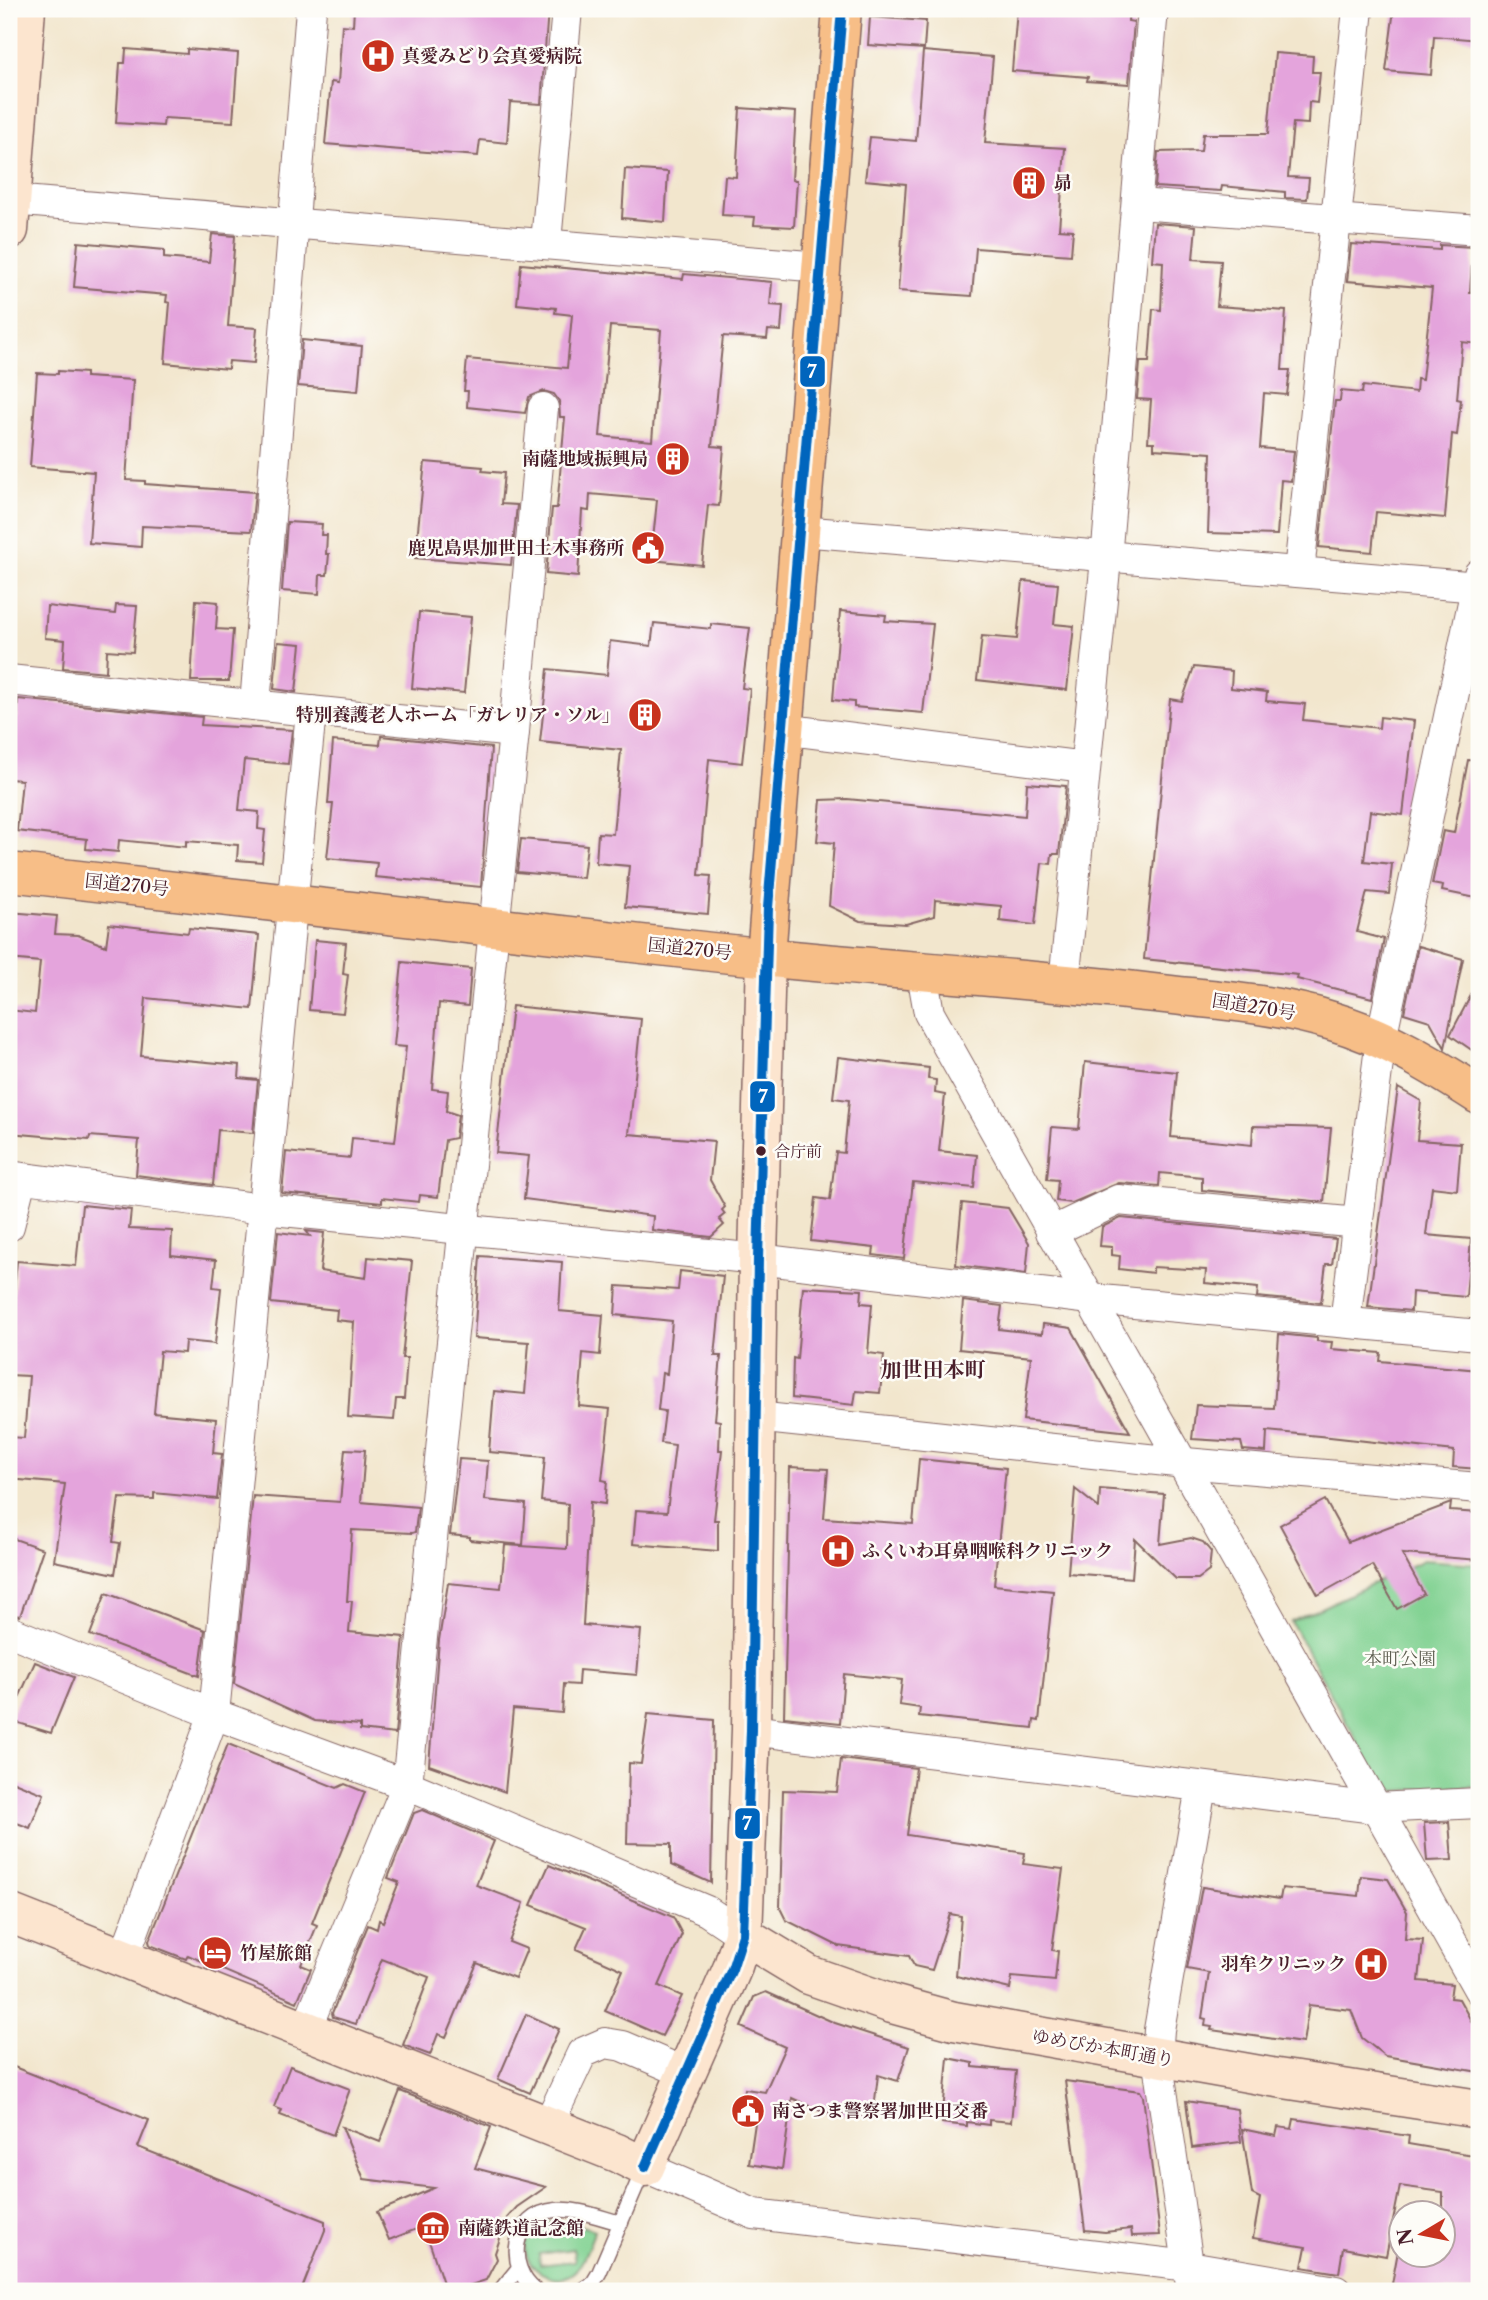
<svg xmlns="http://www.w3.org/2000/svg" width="1488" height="2300" font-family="'Libre Caslon Text','Noto Serif JP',serif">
<rect width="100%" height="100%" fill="#fdfcf7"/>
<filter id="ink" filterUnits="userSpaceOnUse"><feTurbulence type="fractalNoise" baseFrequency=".0143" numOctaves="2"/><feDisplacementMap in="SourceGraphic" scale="14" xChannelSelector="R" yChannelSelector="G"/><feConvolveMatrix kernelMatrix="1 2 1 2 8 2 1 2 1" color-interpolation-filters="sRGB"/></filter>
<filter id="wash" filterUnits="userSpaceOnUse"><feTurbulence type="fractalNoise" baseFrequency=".00686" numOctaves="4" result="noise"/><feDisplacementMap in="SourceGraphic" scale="28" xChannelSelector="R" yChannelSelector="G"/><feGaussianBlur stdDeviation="1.57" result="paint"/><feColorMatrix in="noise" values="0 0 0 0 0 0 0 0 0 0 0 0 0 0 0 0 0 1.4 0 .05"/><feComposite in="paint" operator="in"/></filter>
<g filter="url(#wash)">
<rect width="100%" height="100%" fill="#f2e6cd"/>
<g fill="#80d191" stroke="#65785e" stroke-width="2" fill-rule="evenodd">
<path d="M1423,1560L1479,1564V1786L1395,1791L1381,1785L1291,1622Z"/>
<path d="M549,2222H567L595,2230C590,2242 584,2262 575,2271C549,2296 493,2244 549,2222ZM573,2249L575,2261L540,2265L539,2254Z"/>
</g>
<g id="blocks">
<g fill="#e4a4dc" fill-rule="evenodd">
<path d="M354,9H548L541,104L510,102L507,143L480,140L478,156L325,144L331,82L338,83L342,25L353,26Z"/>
<path d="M1017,9H1129L1128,21L1134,22L1129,84L1087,81L1088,77L1012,71Z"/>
<path d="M1394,9H1479V40L1434,36L1431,75L1386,71Z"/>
<path d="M870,17L926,21L924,49L868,45Z"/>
<path d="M126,49L187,54V49L238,53L233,122L164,118L163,126L116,123L120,63H125Z"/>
<path d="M923,51L993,57L985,143L1065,148L1059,229L1073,230L1071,255L976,248L972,296L898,291L906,184L865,180L870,137L916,141Z"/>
<path d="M1275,53L1313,56L1312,72H1320L1317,103L1309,102L1308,124L1293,123L1288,177L1309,178L1307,199L1285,198V192L1222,186L1221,191L1155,187L1158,152L1201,151L1203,134H1268Z"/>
<path d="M740,108L796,112L792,180L797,181L794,227L754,225L755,217L722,215L725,176L736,177Z"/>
<path d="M625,169L668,172L665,222L622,218Z"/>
<path d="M1155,223L1196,226L1193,259L1221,261L1217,306L1286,311L1282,370H1290L1287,395L1264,393L1260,448L1294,451L1291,481L1281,480L1277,535L1208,533L1211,453L1154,449V442H1148L1151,400L1137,399L1140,362H1149L1153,309L1161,310L1163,262L1152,261Z"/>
<path d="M212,234L235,236L228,326L257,328L254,363L229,361L228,369L165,363L170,303L166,302L167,295L74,287L78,242L164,250V258L209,262Z"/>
<path d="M1351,244L1440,250V245L1473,247L1470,293H1475V299L1479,300V344L1462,342L1457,399L1461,400L1457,435L1452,434L1445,518L1376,512L1372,552L1319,547L1335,401H1340L1341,391L1362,393L1363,386L1416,392L1417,379L1422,380L1432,288L1347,281Z"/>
<path d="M521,264L683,279L684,274L772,282L770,305L783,306L781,331L768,330L767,339L723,336L712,446L724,447L719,506L708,505L702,565L651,560L657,500L590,494L589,511L582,510L578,577L546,574L552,508H557L565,417H560L559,401L554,394L544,391L529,397L525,413L467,407L468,391H464L467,359L567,368L572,315L555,313L556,308L517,304ZM610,326L661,330L652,441L600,436Z"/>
<path d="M302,340L362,346L358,391L298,386Z"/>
<path d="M58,371L86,373V377L133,380L126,480L145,481V484L255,492L251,531L142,526L141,547L89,543L94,472L30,467L37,373L58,374Z"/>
<path d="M425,462L483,467L482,471L504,473L501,504L517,505L511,565L415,558Z"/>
<path d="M287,522L322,524L321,535H327L326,554H329L327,575H320L319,594L282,591Z"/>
<path d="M1023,581L1058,584L1054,624L1074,626L1067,690L977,680L982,636L1017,639Z"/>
<path d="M196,600L218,602L216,629L233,630L229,681H191Z"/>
<path d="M116,605L137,606L133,652L107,650L106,672L63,668L65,640L45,638L47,606L115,614Z"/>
<path d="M840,611L886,615L885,621L933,624L923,713L854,707V702L833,700Z"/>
<path d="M419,612L471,617L464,693L412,688Z"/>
<path d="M654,623L711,629V624L750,628L742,688L750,689L742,763L709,759L699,875L711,876L708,914L625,907L629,866L596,863L598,833L613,834L621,750L540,742L548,669L607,675L610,641L651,646Z"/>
<path d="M278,642L301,644L296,692L274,689Z"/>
<path d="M1194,667L1232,671L1231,688L1267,692L1266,701L1305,704L1303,720L1379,728L1380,717L1414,721L1403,815L1370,811L1364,861L1392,864L1389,894L1367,892L1357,932L1384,939L1372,998L1297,979L1298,975L1144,959L1170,699L1182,701Z"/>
<path d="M18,699L202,717L201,725L292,730L288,764L244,760L239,810L259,812L258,829L265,830L262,862L237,860L238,845L186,841V847L119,840L118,852L86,849L87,839L17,831L22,780L9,779V744L12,717L17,718Z"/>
<path d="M381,736L491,748L481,887L375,877L377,863L327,858L333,804H328L333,741L380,745Z"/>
<path d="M1468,760L1479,761V883L1476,898L1442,891L1443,886L1432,884L1443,831L1454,833Z"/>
<path d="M1027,783L1066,786L1059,854H1052L1051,864L1042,863L1035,925L1000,921L1001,906L935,900L934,916L906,924L860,921L829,906L834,843L817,841L821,800L847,799L1025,816Z"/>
<path d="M521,839L587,845L583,878L517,872Z"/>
<path d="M9,912L57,916L55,934L78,935L106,946L109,924L188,933L189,928L259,935L252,1009L146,998L141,1056L240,1065L239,1078L258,1080L253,1133L218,1130L213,1185L136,1175L139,1140L90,1136L89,1140L9,1133V1010L35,1013L40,962L9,959Z"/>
<path d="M315,940L346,943L343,974L348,975L343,1013L309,1010Z"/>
<path d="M1418,946L1463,959L1445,1048L1430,1021L1404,1013Z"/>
<path d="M402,962L471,969L468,1006L439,1003L432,1089L448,1091L446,1111L458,1115L455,1138L445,1140L438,1197L420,1195L419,1202L382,1198V1203L282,1193L286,1152L350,1158L352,1138L395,1142L406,1047L394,1046Z"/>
<path d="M1479,980V1055L1450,1035Z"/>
<path d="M512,1006L641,1019L629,1134L714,1141L710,1180L725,1207L722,1210L725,1214L719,1219L724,1225L711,1237L652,1230L653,1216L524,1199L529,1156L496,1153Z"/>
<path d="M838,1057L929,1068L928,1079L936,1080L935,1093L945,1095L939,1151L977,1155L974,1188L913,1182L904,1259L873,1255L874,1248L811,1241L816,1198L830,1200L836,1152L844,1153L849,1100L833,1098Z"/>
<path d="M1085,1062L1177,1072L1171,1137L1252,1145L1253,1126L1331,1128L1324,1202L1202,1190V1177L1160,1173L1159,1186L1119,1183L1072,1203L1056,1201L1058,1180L1047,1179L1052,1127L1079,1129Z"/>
<path d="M1398,1088L1421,1101L1417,1140L1461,1143L1457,1190L1432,1187L1426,1235L1471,1239L1466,1297L1412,1292L1411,1311L1368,1307Z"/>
<path d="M962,1203L1008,1208L1029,1243L1026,1274L956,1265Z"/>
<path d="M82,1205L131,1210L129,1229L172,1231L171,1255L216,1260L213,1287L221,1288L215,1344L185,1341L184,1353L160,1351L154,1413L216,1419L213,1453L222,1454L217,1499L154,1493V1499L119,1498L113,1542L120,1543L115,1574L54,1561L65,1484L9,1479V1437L24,1438L29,1376L9,1375V1301H13L17,1261L76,1266Z"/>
<path d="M1121,1218L1336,1239L1332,1264H1326L1321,1303L1257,1297L1258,1288L1205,1283L1206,1270L1153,1267V1273L1119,1269L1120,1256L1112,1255V1247L1100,1246L1102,1227Z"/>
<path d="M306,1231L324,1233L320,1271L366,1278L368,1257L412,1261L402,1358H407L404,1399H396L394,1420L348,1417L354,1322L336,1320L337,1310L271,1303L278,1232L310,1236Z"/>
<path d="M480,1256L562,1262L559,1311L603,1315L600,1355L583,1353L579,1406L610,1409L602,1480L607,1481L605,1504L590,1502L583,1625L641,1630L637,1675L579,1670L578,1685L564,1684L562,1713L513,1709L505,1792L429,1765L439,1640L448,1583L501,1588L505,1545L567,1549L568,1504L541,1501L545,1457L489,1452L494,1391L525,1394L529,1342L474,1338Z"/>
<path d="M680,1271L723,1276L715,1356H721L715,1420L720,1421L719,1450H722L714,1520H718V1551L633,1544L636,1510L667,1512L675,1445L661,1443L665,1411L658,1410L662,1373L667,1374L672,1321L615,1315L617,1286L678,1290Z"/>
<path d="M803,1287L862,1290L861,1303L872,1304L868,1353L884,1355L880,1393L856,1391L854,1405L792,1398L793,1358L797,1359Z"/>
<path d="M963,1301L1002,1306L999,1329L1042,1334L1043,1324L1071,1328L1130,1432L1023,1420L1031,1357L959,1349Z"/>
<path d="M1279,1334L1317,1338V1341L1332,1342L1331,1349L1381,1353L1380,1361L1479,1370V1469L1453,1467L1454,1451L1330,1437L1267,1431L1266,1452L1243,1450L1241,1442L1192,1439L1196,1405L1274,1408Z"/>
<path d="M345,1449L365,1450L361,1502L418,1507L415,1532L412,1533L352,1530L347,1601H352L349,1632L404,1637L395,1734L360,1730V1725L315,1721L234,1684L253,1496L340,1502Z"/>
<path d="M459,1459L488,1461L485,1500L526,1504L523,1545L470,1540V1537L450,1535Z"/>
<path d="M919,1459L1006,1468L994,1585L1053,1591L1039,1721L1034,1720L1033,1728L919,1716L920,1708L899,1705L902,1680L844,1674L840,1723L784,1717L790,1467L828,1469L824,1518L913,1524Z"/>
<path d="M1075,1489L1099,1508L1100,1489L1164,1494L1160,1544L1191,1538L1203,1542L1211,1552L1209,1571L1198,1579H1176L1135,1539L1132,1578L1068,1573Z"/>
<path d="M1325,1500L1348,1542L1451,1503L1450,1511L1479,1513V1560L1402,1554L1424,1594L1397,1609L1372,1565L1318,1595L1280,1525Z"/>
<path d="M9,1537L43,1549L20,1616L9,1614Z"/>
<path d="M106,1593L205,1630L199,1676L90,1635Z"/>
<path d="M35,1662L74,1677L51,1733L9,1720Z"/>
<path d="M648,1714L714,1720L711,1883L671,1865V1844L627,1843L629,1763L641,1764Z"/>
<path d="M228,1744L337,1788L345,1784L365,1792L312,1923L317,1925L301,1965L311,1969L297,2002L188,1955L186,1959L150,1945L149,1941Z"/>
<path d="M841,1759L916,1768L907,1835L1025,1853L1023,1864L1063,1869L1052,1950L1058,1951L1055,1981L1012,1977L1010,1989L956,1976L961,1916L950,1914L932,1970L914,1966L909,1956L838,1946L786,1920L780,1908L783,1790L837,1792Z"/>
<path d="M9,1780L44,1794L30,1828L9,1820Z"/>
<path d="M422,1810L494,1841L476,1885L524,1903L509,1942L527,1949L515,1978L477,1963L446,2037L438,2034L430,2055L403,2045L429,1977L382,1959L356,2024L333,2017L332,2013L368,1925L377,1929L379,1920L383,1922L399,1882L388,1878L414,1813Z"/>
<path d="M1449,1822L1452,1860L1427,1861L1424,1823Z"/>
<path d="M549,1865L673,1917L682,1934L659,1986L682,1996L662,2036L605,2011L623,1970L576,1949L586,1927L531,1905Z"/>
<path d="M1361,1876L1388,1879L1407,1912L1405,1939L1423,1940L1419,1981L1452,1984L1450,1998L1459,1999L1479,2035V2072L1385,2056L1362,2038L1351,2010L1309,2005L1303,2043L1211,2030L1212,2027L1205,2026L1206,2019L1202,2018L1209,1973L1187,1969L1202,1887L1280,1899L1282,1888L1359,1896Z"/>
<path d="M766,1992L835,2023L909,2047L898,2081L878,2075L873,2117L823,2112L792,2098L782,2169L749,2164L755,2123L740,2121L745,2089L765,2092L785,2047L741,2027L754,1997Z"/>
<path d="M526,2014L559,2029L530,2093L498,2079Z"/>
<path d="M948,2058L973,2063V2067L1016,2071L1011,2122L989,2120V2125L967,2122V2126L942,2123Z"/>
<path d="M9,2065L149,2120L138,2147L325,2221V2230L301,2291H9Z"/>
<path d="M290,2066L350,2089L333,2135L280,2115L282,2110L274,2107Z"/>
<path d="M1065,2081L1140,2091L1143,2096L1160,2235L1132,2236L1131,2229L1105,2232L1085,2230Z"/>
<path d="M400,2091L491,2127L475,2168L546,2187L517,2207L507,2218L495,2253L497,2259L486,2280L462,2288L456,2285L445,2289L424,2226L389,2240L377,2212L434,2188L364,2179L342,2127L380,2142Z"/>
<path d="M1186,2101L1237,2109L1241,2142L1192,2148Z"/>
<path d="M1294,2119L1409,2136L1408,2144L1479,2156V2291H1433L1392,2284L1398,2251L1401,2255L1443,2259V2192L1400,2186L1386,2256L1343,2248L1339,2273L1302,2267L1306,2247L1253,2238L1260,2198L1252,2194L1242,2129L1276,2136L1278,2127L1292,2129Z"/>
</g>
</g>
</g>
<g filter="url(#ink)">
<use href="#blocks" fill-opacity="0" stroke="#856564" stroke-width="2"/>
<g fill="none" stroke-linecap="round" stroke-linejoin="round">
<g stroke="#856564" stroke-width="17">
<g id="lane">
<path d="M500,2291L518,2269"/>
<path d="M536,2291C505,2267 511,2214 556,2210C576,2208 601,2218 621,2223"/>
<path d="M582,2291L593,2283L599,2273L644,2168"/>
</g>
</g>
<g stroke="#856564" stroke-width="32">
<g id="street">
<path d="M11,200L821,267"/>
<path d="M1138,204L1479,230"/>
<path d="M546,242L567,9"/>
<path d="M800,531L1479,587"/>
<path d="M1299,572L1358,9"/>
<path d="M9,680L514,732"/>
<path d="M255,705L311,9"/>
<path d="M782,729L1085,767"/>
<path d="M922,973L929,1013L1479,1990"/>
<path d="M1064,983L1106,559L1153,9"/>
<path d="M9,1176L263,1209L758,1259L1091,1299L1479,1335"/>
<path d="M9,1226L21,1179"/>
<path d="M1051,1232L1118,1200L1358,1223"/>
<path d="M1345,1322L1381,1039L1479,574"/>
<path d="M756,1417L1185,1463L1479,1488"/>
<path d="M9,1631L214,1714L407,1785L707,1911L743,1935"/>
<path d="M751,1730L1375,1808L1479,1803"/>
<path d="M124,1957L214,1714L311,711"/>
<path d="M306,2029L407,1785L514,732L543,408"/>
<path d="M548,2125L582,2053L605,2043L623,2046L686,2073"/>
<path d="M645,2167L754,2214L1189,2266L1336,2291"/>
<path d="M1192,2291L1157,2057L1159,2030L1201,1787"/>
</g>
</g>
<g stroke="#856564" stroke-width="41">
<g id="secondary">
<path d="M9,230L26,9"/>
<path d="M9,1913L617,2153L645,2167L732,1969L743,1935L751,1730L758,1259L766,956"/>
<path d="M743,1935L809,1975L892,2004L954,2021L1271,2077L1479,2109"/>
</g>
</g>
<g stroke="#856564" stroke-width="41">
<path id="primary" d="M766,956L842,9"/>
</g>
<g stroke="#856564" stroke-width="41">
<path id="highway" d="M9,872C243,897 477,926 712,952C859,968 1007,976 1154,993C1213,1000 1275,1003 1332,1021C1386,1037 1432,1065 1479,1095"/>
</g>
<use href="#lane" stroke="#fff" stroke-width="14"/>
<use href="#street" stroke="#fff" stroke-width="30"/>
<use href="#secondary" stroke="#fce5cf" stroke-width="38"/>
<use href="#primary" stroke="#f7be87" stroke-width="38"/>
<use href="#highway" stroke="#f7be87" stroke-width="38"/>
<g stroke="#fdfcf7" stroke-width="16">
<path id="bus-1" d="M645,2167L732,1969L743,1935L751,1730L758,1259L768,908L842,9"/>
</g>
<use href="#bus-1" stroke="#0065bd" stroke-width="10"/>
</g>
</g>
<defs>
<g id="hospital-disc" transform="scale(1.75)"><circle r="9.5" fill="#c8321e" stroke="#fdfcf7"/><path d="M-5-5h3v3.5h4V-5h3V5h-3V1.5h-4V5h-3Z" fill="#fff"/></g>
<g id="building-disc" transform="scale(1.75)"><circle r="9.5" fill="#c8321e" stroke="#fdfcf7"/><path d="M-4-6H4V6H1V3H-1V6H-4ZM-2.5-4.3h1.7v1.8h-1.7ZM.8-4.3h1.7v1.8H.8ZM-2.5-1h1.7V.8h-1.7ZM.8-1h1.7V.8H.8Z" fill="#fff"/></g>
<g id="civic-disc" transform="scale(1.75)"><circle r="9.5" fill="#c8321e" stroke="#fdfcf7"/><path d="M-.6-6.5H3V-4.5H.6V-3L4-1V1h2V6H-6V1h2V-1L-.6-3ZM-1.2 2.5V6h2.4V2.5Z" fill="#fff"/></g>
<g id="hotel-disc" transform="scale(1.75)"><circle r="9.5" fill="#c8321e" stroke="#fdfcf7"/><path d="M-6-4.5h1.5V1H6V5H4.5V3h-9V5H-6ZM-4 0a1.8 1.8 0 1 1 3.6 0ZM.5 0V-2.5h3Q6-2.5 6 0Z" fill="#fff"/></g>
<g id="museum-disc" transform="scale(1.75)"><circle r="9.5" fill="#c8321e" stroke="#fdfcf7"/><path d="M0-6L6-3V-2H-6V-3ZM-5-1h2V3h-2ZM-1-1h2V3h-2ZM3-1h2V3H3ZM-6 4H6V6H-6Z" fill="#fff"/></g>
</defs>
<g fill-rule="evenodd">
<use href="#hospital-disc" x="378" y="56"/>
<use href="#building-disc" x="1029" y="183"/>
<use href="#building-disc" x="673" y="459"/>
<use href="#civic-disc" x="648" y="548"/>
<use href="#building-disc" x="645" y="715"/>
<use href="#hospital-disc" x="838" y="1551"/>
<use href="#hotel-disc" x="215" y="1953"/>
<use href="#hospital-disc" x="1371" y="1964"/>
<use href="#civic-disc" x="748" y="2111"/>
<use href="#museum-disc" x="433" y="2228"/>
</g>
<circle fill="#4a1f2b" stroke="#fdfcf7" stroke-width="2.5" cx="761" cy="1151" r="6"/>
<g text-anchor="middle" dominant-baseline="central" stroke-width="5" stroke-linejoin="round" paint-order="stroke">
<g font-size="16" fill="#4a1f2b" stroke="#fdfcf7" text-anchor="start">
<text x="774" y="1151">合庁前</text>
</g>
<g font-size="18" font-weight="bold" fill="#4a1f2b" stroke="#fdfcf7" text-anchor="start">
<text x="402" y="56">真愛みどり会真愛病院</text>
<text x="1054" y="183">昴</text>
<text x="648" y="459" text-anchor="end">南薩地域振興局</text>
<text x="624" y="548" text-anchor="end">鹿児島県加世田土木事務所</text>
<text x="620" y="715" text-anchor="end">特別養護老人ホーム「ガレリア・ソル」</text>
<text x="862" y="1551">ふくいわ耳鼻咽喉科クリニック</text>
<text x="240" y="1953">竹屋旅館</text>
<text x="1346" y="1964" text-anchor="end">羽牟クリニック</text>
<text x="772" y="2111">南さつま警察署加世田交番</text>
<text x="458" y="2228">南薩鉄道記念館</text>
</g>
<g font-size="18" fill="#4a1f2b" stroke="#fdfcf7">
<text transform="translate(127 885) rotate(6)">国道270号</text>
<text transform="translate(690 949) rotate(6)">国道270号</text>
<text transform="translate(1254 1007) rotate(9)">国道270号</text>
<text transform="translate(1103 2048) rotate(10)">ゆめぴか本町通り</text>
</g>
<g font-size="18" fill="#5d5d4f" stroke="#fdfcf7">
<text x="1400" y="1659">本町公園</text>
</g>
<g font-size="21" font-weight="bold" fill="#4a1f2b" stroke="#fdfcf7">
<text x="933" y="1369">加世田本町</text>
</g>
</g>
<g stroke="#fdfcf7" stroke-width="2.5">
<rect x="799" y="355" width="27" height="33" rx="7" fill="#0065bd"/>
<rect x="749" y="1080" width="27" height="33" rx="7" fill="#0065bd"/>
<rect x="734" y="1807" width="27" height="33" rx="7" fill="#0065bd"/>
</g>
<g font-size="19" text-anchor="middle" font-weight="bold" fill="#fff">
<text x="812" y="378">7</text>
<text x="763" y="1103">7</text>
<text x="747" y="1830">7</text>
</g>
<rect width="1488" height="2300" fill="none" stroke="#fdfcf7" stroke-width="35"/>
<g transform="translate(1422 2234) rotate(260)"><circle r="33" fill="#fdfcf7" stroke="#b5a4a5" stroke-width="2"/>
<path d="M0-5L12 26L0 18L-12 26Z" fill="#c8321e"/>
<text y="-10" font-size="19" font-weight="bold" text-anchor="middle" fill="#4a1f2b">N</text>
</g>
</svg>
